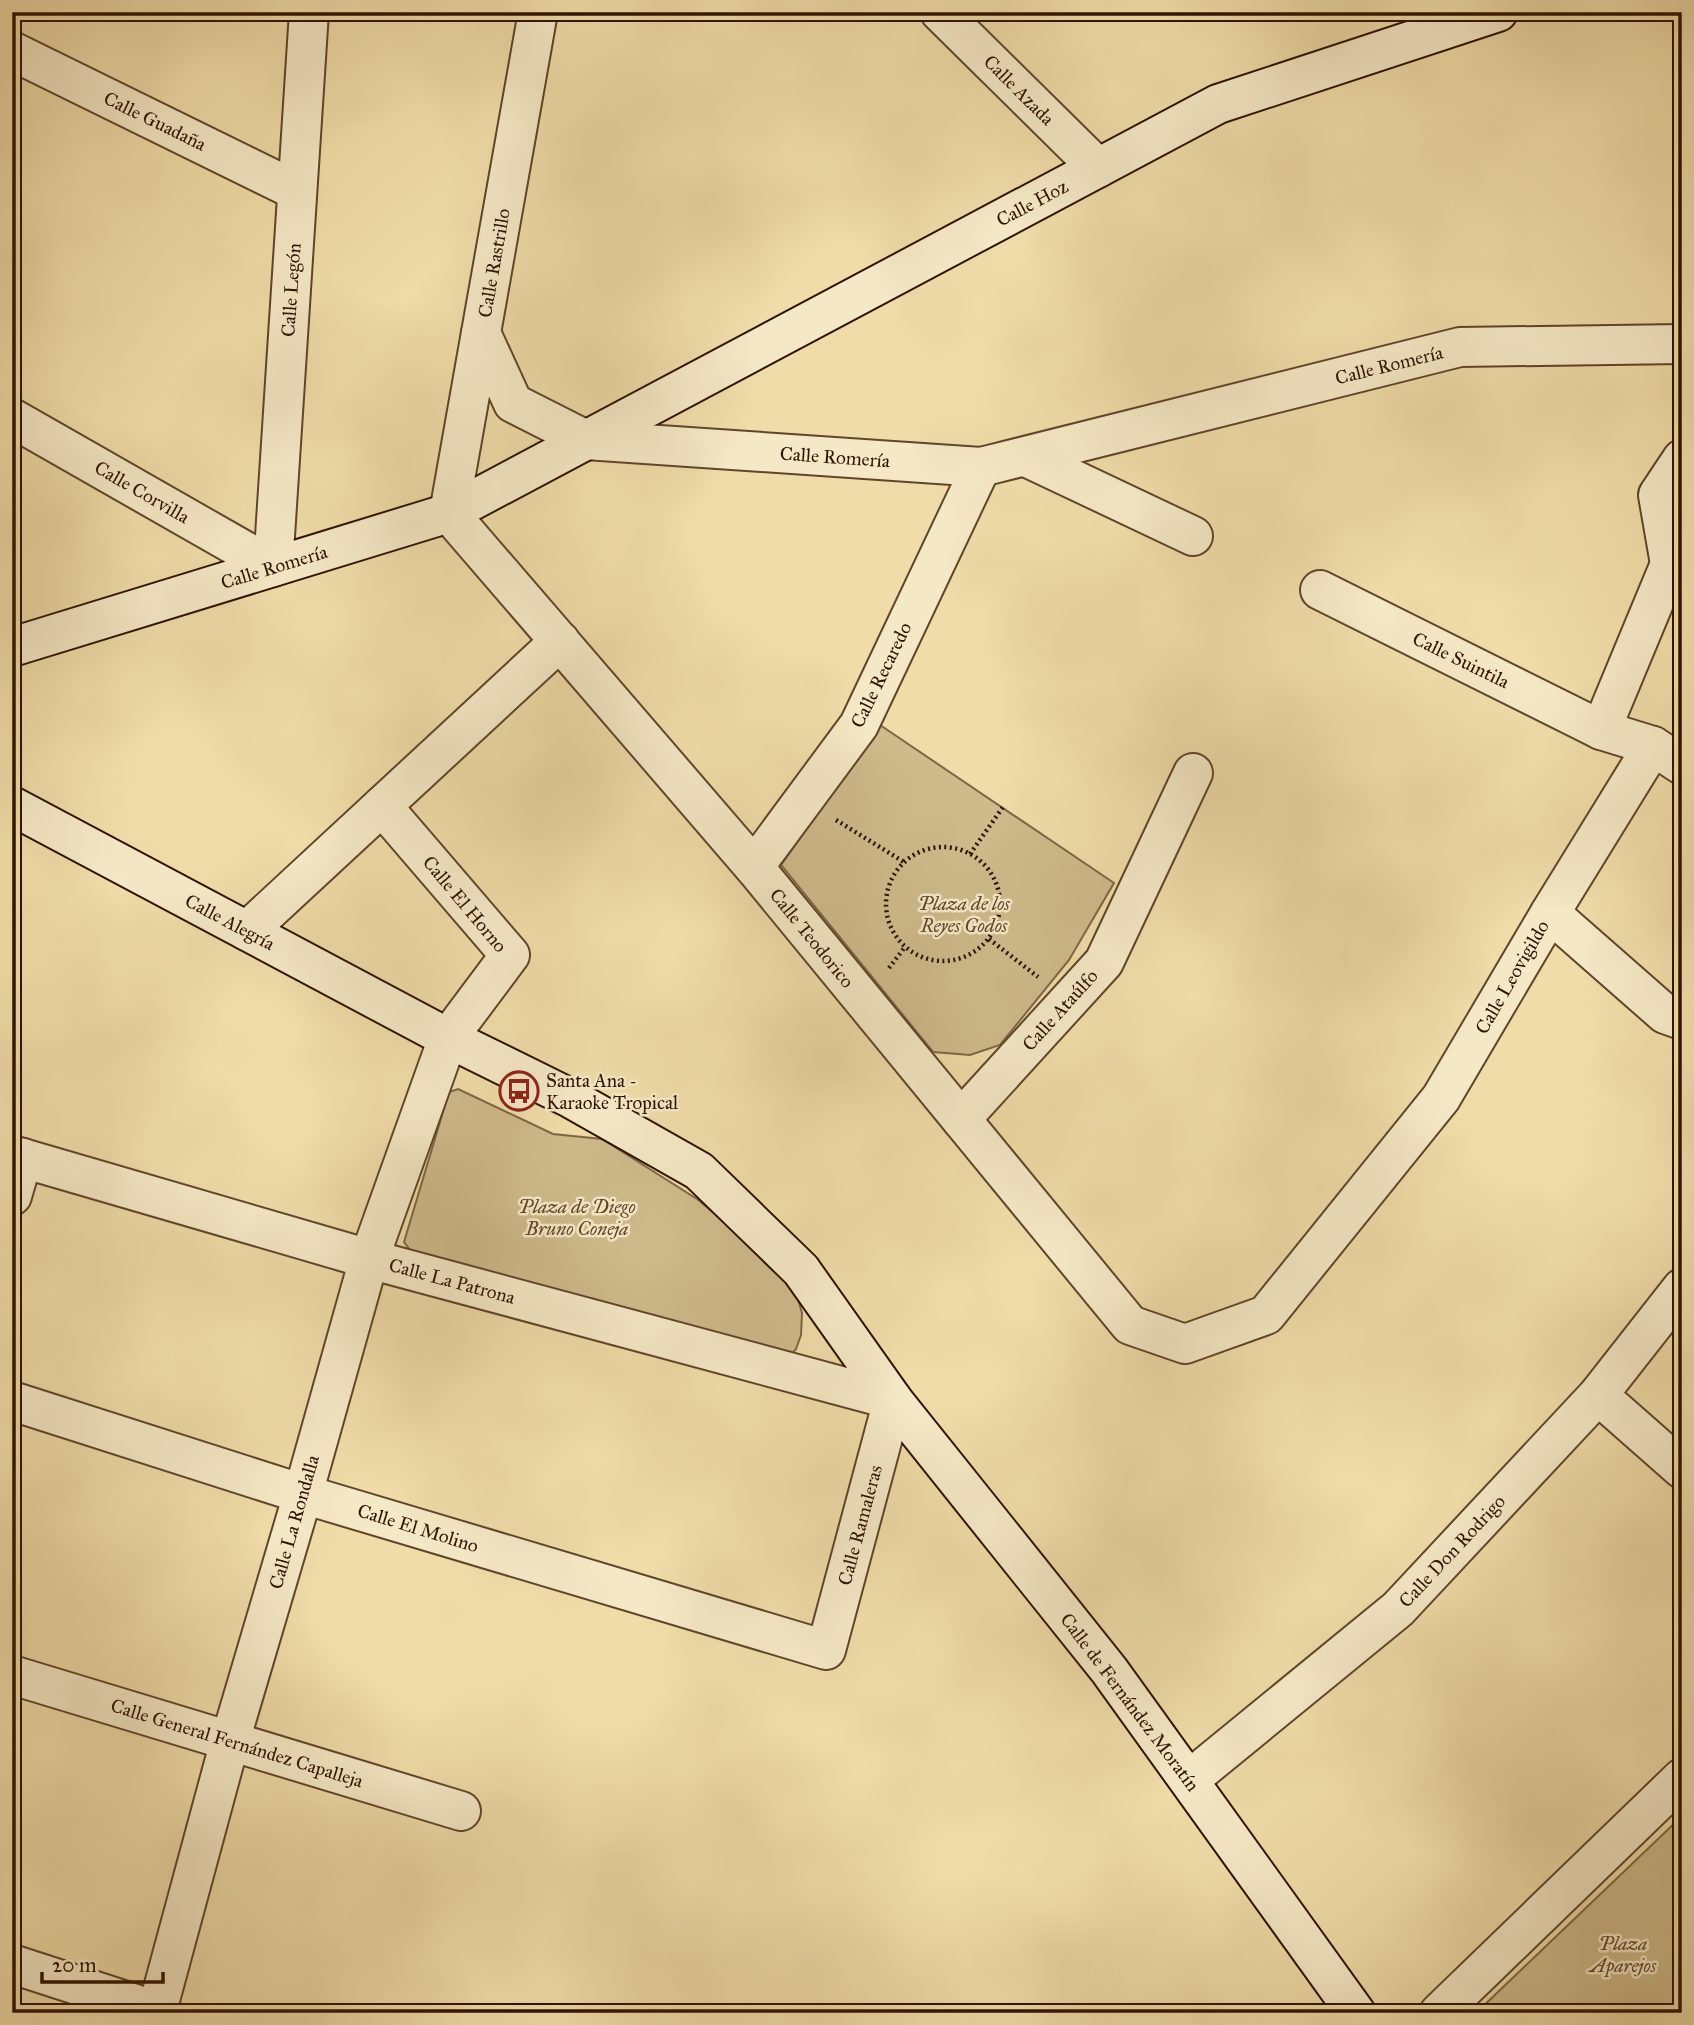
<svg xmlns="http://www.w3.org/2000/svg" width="1694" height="2025" font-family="'IM FELL Great Primer',serif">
<rect width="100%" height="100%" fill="#efdca8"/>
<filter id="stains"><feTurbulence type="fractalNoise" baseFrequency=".00286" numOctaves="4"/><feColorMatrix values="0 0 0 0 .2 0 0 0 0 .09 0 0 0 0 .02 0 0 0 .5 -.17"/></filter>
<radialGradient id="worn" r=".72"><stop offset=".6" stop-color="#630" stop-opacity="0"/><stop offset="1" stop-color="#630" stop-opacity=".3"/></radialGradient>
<g fill="#ceba8b" stroke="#7e6646" stroke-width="2">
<path d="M880,725L1114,883L1069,960L1000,1045L970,1055L933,1052L781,865Z"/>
<path d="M458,1089L553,1134L602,1139L697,1199L751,1244L796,1292L802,1313L801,1335L796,1349L790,1356L410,1250L404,1242L449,1092Z"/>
<path d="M1682,1816V2013H1476Z"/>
</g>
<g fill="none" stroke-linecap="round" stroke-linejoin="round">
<g stroke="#5f452a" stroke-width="42">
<g id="street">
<path d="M538,12L449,513L754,867L1130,1325L1185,1344L1266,1315L1441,1098L1550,913L1653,746L1601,730L1670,564L1682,548"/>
<path d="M940,12L1098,168"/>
<path d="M12,51L297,191"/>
<path d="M481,333L513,403L586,440L981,467L1460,347L1682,344"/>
<path d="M12,418L273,567L309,12"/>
<path d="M1026,457L1193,536"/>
<path d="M1682,459L1658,495L1670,564L1682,571"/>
<path d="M1320,590L1601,730"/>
<path d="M1653,746L1682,765"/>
<path d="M754,867L859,725L981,467"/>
<path d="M1550,913L1665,1014L1682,1020"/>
<path d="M247,931L560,641"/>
<path d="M961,1119L1104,962L1193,773"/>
<path d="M12,1155L369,1259L893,1400L826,1650L303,1494L12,1401"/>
<path d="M12,1196L23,1158"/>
<path d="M1598,1395L1682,1469"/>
<path d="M12,1675L461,1811"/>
<path d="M1189,1780L1398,1609L1598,1395L1682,1288"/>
<path d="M12,1964L157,2011L230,1741L303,1494L369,1259L448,1038L510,955L382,806"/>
<path d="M1439,2013L1682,1778"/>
</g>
</g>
<g stroke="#2f1300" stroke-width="42">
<g id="secondary">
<path d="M12,647L449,513L1218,104L1498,12"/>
<path d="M12,806L448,1038L570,1098L699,1171L801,1270L893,1400L1109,1670L1356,2013"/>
</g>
</g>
<g stroke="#2f1300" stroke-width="4.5" stroke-dasharray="2 3.5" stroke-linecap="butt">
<path d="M836,820L904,862"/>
<circle cx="943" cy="904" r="57"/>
<path d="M970,854L1003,807"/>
<path d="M989,939L1038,977"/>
<path d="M889,968L905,947"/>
</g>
<use href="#street" stroke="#f5e8c6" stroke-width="38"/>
<use href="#secondary" stroke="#f5e8c6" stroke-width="38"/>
</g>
<defs>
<g id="bus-ring" transform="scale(2.0125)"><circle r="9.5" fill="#f5e8c6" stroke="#8f2418" stroke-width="1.5"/><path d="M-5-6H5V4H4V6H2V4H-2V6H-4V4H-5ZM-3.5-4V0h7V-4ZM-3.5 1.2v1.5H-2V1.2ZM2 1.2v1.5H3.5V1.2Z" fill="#8f2418"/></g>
</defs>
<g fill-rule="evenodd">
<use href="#bus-ring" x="519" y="1091"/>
</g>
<g text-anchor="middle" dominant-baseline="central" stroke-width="5" stroke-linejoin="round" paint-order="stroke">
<g font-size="19" fill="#2f1300" stroke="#f5e8c6">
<text transform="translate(1019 90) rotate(45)">Calle Azada</text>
<text transform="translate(155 121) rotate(26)">Calle Guadaña</text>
<text transform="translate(1032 203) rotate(-28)">Calle Hoz</text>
<text transform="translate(494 263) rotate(-80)">Calle Rastrillo</text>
<text transform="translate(291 290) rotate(-86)">Calle Legón</text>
<text transform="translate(1389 365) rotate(-14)">Calle Romería</text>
<text transform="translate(835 457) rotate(4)">Calle Romería</text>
<text transform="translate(142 492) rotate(30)">Calle Corvilla</text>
<text transform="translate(274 567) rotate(-17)">Calle Romería</text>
<text transform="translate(1461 660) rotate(26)">Calle Suintila</text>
<text transform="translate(881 675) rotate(-64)">Calle Recaredo</text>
<text transform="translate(465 904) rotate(50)">Calle El Horno</text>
<text transform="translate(230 922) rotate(28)">Calle Alegría</text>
<text transform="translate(812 938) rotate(51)">Calle Teodorico</text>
<text transform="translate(1512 977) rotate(-60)">Calle Leovigildo</text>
<text transform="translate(1060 1010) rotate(-48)">Calle Ataúlfo</text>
<text transform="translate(452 1281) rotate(15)">Calle La Patrona</text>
<text transform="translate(294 1522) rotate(-74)">Calle La Rondalla</text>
<text transform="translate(860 1525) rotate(-75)">Calle Ramaleras</text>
<text transform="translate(418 1528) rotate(17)">Calle El Molino</text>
<text transform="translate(1452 1551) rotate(-47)">Calle Don Rodrigo</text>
<text transform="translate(1130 1702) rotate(53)">Calle de Fernández Moratín</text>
<text transform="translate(237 1743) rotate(17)">Calle General Fernández Capalleja</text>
</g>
<g font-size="19" font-style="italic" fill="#5f452a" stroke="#f5e8c6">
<text x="964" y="903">Plaza de los<tspan x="964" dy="22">Reyes Godos</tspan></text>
<text x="577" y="1206">Plaza de Diego<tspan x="577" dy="22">Bruno Coneja</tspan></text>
<text x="1623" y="1943">Plaza<tspan x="1623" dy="22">Aparejos</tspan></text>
</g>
<g font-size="19" fill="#2f1300" stroke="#f5e8c6" text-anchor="start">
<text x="546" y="1080">Santa Ana -<tspan x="546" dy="22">Karaoke Tropical</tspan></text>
</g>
</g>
<rect width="1694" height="2025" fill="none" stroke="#efdca8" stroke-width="42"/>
<rect x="14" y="14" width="1666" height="1997" fill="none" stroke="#2f1300" stroke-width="3.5"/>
<rect x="21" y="21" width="1652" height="1983" fill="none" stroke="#2f1300" stroke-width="2"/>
<path d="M42 1972v10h121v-10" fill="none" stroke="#2f1300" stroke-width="3.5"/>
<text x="52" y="1972" font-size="21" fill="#2f1300" stroke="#f5e8c6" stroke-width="5" paint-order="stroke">20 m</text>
<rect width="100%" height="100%" filter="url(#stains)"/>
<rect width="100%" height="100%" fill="url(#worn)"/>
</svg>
